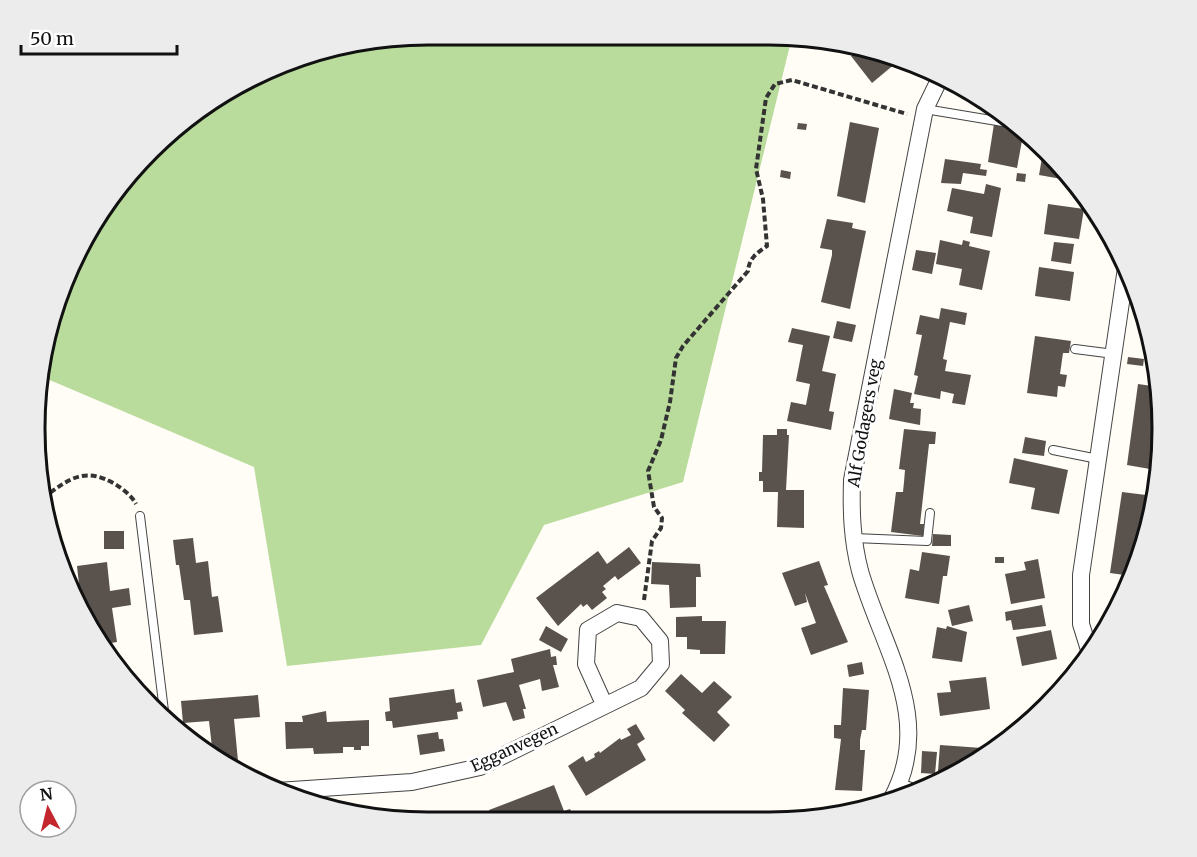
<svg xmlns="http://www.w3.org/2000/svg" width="1197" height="857" font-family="Merriweather,serif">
<rect width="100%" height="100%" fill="#fffdf5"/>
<path fill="#b9dc9c" d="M429,35L791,41L683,482L544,525L481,645L287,666L254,467L38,375L75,255L132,169L210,101L326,48Z"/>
<g fill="#5a524d">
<path d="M861,48L894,60L896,63L872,83L851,56Z"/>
<path d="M850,122L879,128L865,203L837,196Z"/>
<path d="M798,123L807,124L806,130L797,129Z"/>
<path d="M994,124L1015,128L1023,135L1017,168L988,162Z"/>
<path d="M1034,143L1065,169L1073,181L1039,175L1043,152L1038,151Z"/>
<path d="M945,159L981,164L980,169L987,170L986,176L963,173L961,184L941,183Z"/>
<path d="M781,170L791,172L790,179L780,177Z"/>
<path d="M1017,173L1026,174L1025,182L1016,181Z"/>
<path d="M986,184L1001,188L992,237L970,233L973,217L947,211L952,188L984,194Z"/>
<path d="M1048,204L1084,209L1079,239L1044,234Z"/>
<path d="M827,219L853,223L852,228L866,231L850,309L821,302L832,255V250L820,248Z"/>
<path d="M940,240L962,245L963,240L970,242L969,246L990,251L982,290L959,285L962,269L936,264Z"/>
<path d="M1054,242L1074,244L1071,264L1051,261Z"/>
<path d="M916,250L936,253L932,274L912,270Z"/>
<path d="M1039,267L1074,272L1070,301L1035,296Z"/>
<path d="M941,308L967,313L965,325L950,322L943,359L947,360L945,371L971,375L965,405L952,403L954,394L941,391L940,399L914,394L918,376L914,375L922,335L916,334L920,315L939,319Z"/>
<path d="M837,321L856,325L852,342L833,338Z"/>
<path d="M1147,327L1151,340H1145Z"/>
<path d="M792,328L830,336L822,371L836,374L829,411L834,412L831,430L787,421L791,402L806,405L810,384L796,381L803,345L788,342Z"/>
<path d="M1035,336L1071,341L1069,353H1063L1060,374L1067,375L1065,387L1058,386L1057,397L1027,393Z"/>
<path d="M1128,357L1144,359L1143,366L1127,364Z"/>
<path d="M1138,384L1159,387L1150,469L1127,465Z"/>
<path d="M894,389L912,393L910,403H914L913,408L921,409L920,425L889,419Z"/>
<path d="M777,429H787V435H789L786,490H804V528L777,527L778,492H763V481H759V472H762L763,435H777Z"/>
<path d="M904,429L936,432L935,444H929L920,524H924L923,536L891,532L896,492H903L904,482L905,470L899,469Z"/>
<path d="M1025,437L1046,441L1044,456L1022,453Z"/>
<path d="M1014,458L1068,470L1059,514L1031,509L1035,488L1009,483Z"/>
<path d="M1122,492L1146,495L1132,576L1110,573Z"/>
<rect x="104" y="531" width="20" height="18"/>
<path d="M933,534L951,535V546H932Z"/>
<path d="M193,538L196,563L208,561L212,597L218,596L223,632L194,635L190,600H184L179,565H176L173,540Z"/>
<path d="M629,547L641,563L618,580L615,576L603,586L606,589L602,592L607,598L592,610L587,604L583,607L581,604L558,626L536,598L598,551L607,564Z"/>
<path d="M922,552L950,556L947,576H943L939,604L905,598L910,569L919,571Z"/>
<rect x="995" y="557" width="9" height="6"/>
<path d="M1038,559L1045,598L1011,604L1005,574L1026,570L1024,562Z"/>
<path d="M819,561L828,585L824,586L848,642L811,655L801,628L816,623L805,593L807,602L795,606L782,573Z"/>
<path d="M107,562L110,591L129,588L131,605L112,608L117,642L105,644L79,603H81L77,566Z"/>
<path d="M652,562L700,564L701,577H696V607L670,608L669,585L651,584Z"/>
<path d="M969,605L973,621L952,626L948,610Z"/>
<path d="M1042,605L1046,626L1013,630L1011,620L1006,621L1005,612Z"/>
<path d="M702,616V621H726L725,654H700V650L687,649V637H676V617Z"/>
<path d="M546,626L568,639L561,652L539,640Z"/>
<path d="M947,626L967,632L962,662L932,658L937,627L946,629Z"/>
<path d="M1051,630L1057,659L1022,666L1016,637Z"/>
<path d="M550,649L551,657L556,656L557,665H553L559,687L542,691L540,679L519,685L526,709H523L525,718L513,721L506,702L483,707L477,680L514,672L511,659Z"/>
<path d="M862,662L864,674L849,677L847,665Z"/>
<path d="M681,674L702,693L714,681L732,697L717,712L730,725L714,742L682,713L685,710L665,691Z"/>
<path d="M986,677L990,709L940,716L937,693L951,692L949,681Z"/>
<path d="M843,688L869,690L866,730H862L860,740V750H865L862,791L835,790L841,739L834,738V725H841Z"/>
<path d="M454,689L456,703L461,702L463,711L457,712L458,719L393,728L392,721H386L385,712L390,711L389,698Z"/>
<path d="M258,695L260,717L234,719L238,761L223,762L213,756L209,721L183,723L181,701Z"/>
<path d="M326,711L327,722L369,720V746H361V750H354V747H343V753L314,754L313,748L286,749L285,722H303L302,716Z"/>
<path d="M636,724L645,739L637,744L646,760L586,796L568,766L583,756L586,762L595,757L594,754L599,751L600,753L620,738L621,740L631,735L627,729Z"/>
<path d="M438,732L439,739H443L445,751L420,755L417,735Z"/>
<path d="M940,745L982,748L981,754L952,772L938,771Z"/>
<path d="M922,751L937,752L935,774L921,773Z"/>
<path d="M554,785L564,811L570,809L575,821H493L489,810Z"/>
<path d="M815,810L822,819H804Z"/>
<path d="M465,814L466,821L419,822V818L436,816V819Z"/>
</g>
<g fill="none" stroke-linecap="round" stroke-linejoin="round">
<g stroke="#444" stroke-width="10">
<g id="lane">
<path d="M925,109L1009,123"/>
<path d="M1075,349L1114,354"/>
<path d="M1053,450L1098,459"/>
<path d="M140,516L165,719"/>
<path d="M854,538L927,541L930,513"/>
<path d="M900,783L922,791"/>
</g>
</g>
<g stroke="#444" stroke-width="18">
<g id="street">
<path d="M1090,653L1081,624V575L1126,268"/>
<path d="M277,791L412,782L480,767L641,688L661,664L660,641L641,618L617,613L588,630L586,664L604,704"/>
<path d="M891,800C936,719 882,648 860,571C852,540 851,512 852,480L925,109L940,78"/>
</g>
</g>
<g stroke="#333" stroke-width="4" stroke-dasharray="6 3" stroke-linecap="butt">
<path d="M43,498C69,479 84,466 115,484C123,489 132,496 136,504"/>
<path d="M644,600L652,541L661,528L662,518L654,507L648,471L661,440L670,402L676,358L683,346L748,271C749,258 757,253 767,246L763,199L756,169L766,98L775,84L792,80L907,114"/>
</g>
<use href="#lane" stroke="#fff" stroke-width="8"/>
<use href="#street" stroke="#fff" stroke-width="16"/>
</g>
<g text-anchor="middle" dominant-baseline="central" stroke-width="6" stroke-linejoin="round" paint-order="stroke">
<g font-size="16" fill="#111" stroke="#fff">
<text transform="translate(864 423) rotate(-80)">Alf Godagers veg</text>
<text transform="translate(514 747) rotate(-25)">Egganvegen</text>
</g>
</g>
<path d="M0 0H1197V857H0ZM428 45H769A383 383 0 0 1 1152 428V429A383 383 0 0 1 769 812H428A383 383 0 0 1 45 429V428A383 383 0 0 1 428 45Z" fill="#ececec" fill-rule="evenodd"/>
<path fill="none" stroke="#111" stroke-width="3" d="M428 45H769A383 383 0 0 1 1152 428V429A383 383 0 0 1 769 812H428A383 383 0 0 1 45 429V428A383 383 0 0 1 428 45Z"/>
<g transform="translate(48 809) rotate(353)"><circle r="28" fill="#ffffff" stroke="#a0a0a0" stroke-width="1.5"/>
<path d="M0-4.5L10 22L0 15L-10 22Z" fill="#c4262e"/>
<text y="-9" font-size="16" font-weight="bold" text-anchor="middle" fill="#111111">N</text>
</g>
<path d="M21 45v9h156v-9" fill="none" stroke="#111111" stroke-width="3"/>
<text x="30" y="45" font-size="18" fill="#111111" stroke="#ffffff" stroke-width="4.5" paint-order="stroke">50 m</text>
</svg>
